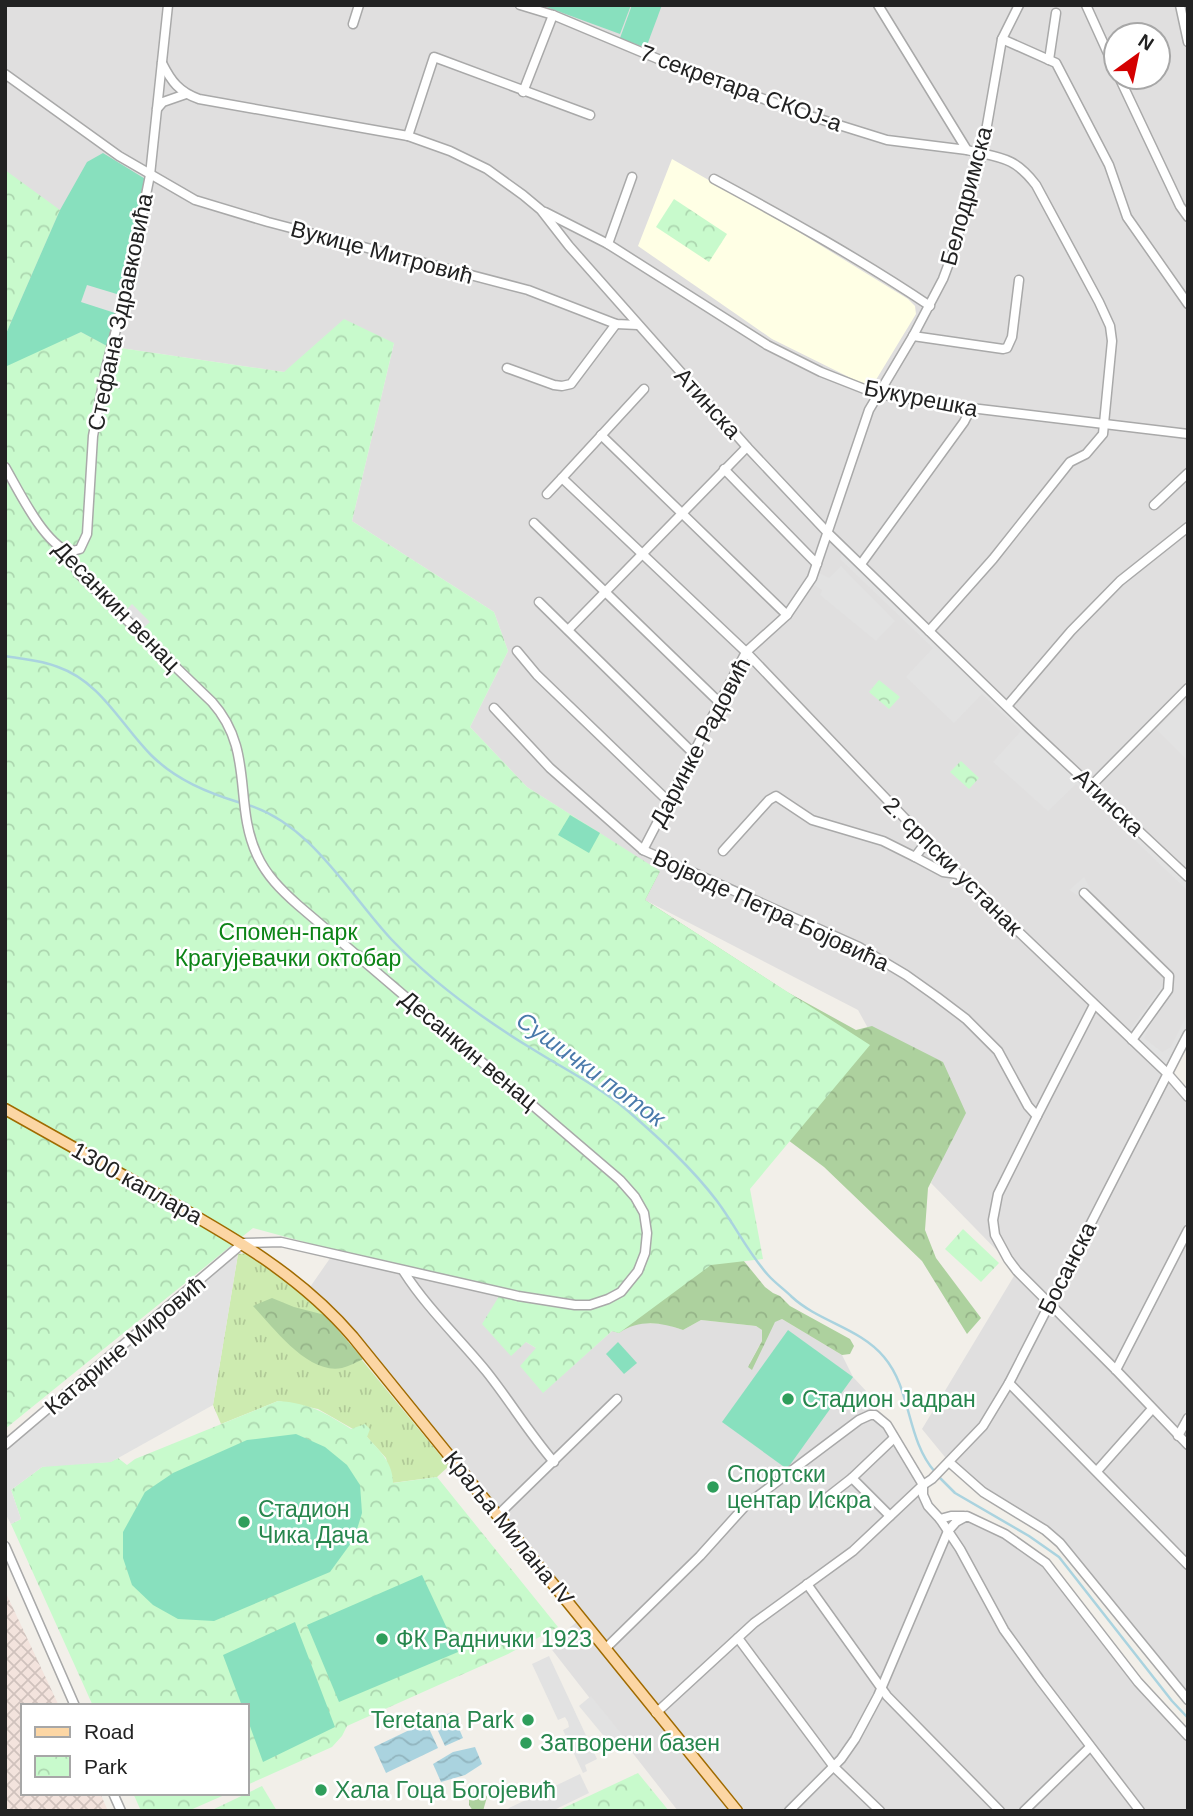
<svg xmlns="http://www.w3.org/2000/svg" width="1193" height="1816" font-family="Helvetica,sans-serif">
<defs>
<pattern id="military-cross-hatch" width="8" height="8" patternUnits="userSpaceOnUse" patternTransform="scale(1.75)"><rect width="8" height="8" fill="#f3e3dd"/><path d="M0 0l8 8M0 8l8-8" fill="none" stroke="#d0c2bd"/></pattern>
<pattern id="grass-tufts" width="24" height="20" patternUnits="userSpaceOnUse" patternTransform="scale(1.75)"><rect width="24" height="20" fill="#cdebb0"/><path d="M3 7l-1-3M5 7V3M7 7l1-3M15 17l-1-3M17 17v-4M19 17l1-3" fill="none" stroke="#b0c997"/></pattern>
<pattern id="forest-crowns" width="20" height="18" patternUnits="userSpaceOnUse" patternTransform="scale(1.75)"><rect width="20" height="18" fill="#add19e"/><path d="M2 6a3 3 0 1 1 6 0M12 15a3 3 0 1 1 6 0" fill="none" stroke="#95b388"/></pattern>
<pattern id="park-crowns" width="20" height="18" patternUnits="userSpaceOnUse" patternTransform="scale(1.75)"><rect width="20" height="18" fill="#c8facc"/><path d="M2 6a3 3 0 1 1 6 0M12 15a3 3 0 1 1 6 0" fill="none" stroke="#acd6af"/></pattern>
<pattern id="water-waves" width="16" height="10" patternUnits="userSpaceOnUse" patternTransform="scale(1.75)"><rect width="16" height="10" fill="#aad3df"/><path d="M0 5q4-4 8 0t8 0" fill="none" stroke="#92b5bf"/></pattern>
</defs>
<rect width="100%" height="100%" fill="#f2efe9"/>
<g fill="#e0dfdf" fill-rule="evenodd">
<path d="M5,5H1188V1034L1167,1073L1188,1097V1700L1060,1543L993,1499L949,1462L922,1429L1017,1271L931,1183L941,1161L858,1010L645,900L659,871L527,787L470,727L508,651L494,612L352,521L394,343L284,372L107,346L5,365V336L9,328L5,325ZM1116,35H1158V77H1116Z"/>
<path d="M333,1254L501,1292L526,1342L536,1348L543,1392L612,1331L619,1333L629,1326L641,1323L665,1324L683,1330L701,1320L756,1326L762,1330V1341L748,1366L775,1321L782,1319L842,1355L853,1377L867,1392L877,1409L868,1414L879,1417L923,1485L947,1530L967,1516L984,1522L1046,1563L1138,1682L1188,1736V1811H678L549,1646L581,1618L308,1290Z"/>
</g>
<path fill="#ffffe5" d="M672,159L794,229L908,299L915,306L916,314L871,388L772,339L638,246Z"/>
<path fill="url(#military-cross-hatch)" d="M5,1591L59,1706H23V1793H100L108,1811H5Z"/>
<path fill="url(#grass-tufts)" d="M248,1253L286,1279L325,1315L449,1466L437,1477L392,1483L386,1458L367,1437L318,1409L278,1401L221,1424L213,1405L238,1254Z"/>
<g fill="url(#forest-crowns)">
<path d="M660,871L645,900L787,992L856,1030L872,1026L943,1062L966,1113L928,1188L925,1230L936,1258L981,1318L967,1334L922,1261L824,1167L768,1125L546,985Z"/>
<path d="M739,1255L765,1287L773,1293L780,1296L790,1306L850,1339L854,1346L850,1354L842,1355L782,1319L775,1322L752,1370L748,1367L762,1341V1330L756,1326L701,1320L683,1330C661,1322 639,1319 619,1333L612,1331L674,1273Z"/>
<path d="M272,1298L294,1307L325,1315L363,1359C357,1362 349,1366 342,1368C308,1375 274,1328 253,1306Z"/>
<path d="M484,1792L487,1797L483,1811H473L469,1805V1799Z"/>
</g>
<g fill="url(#park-crowns)">
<path d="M5,170L60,210L5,336Z"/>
<path d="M674,199L727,234L709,262L656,227Z"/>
<path d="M344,319L394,343L352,521L494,612L508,651L470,727L527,787L660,871L645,900L870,1045L750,1189L763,1259L711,1265L619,1333L612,1331L543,1393L520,1366L536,1348L526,1342L511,1356L482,1324L501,1293L448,1281L253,1228L5,1429V365L81,332L107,346L284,372Z"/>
<path d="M879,680L900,697L889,709L869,692Z"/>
<path d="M961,761L979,778L969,789L950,772Z"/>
<path d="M963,1229L999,1263L981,1282L945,1249Z"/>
<path d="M278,1401C309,1403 326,1413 351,1429L365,1424L370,1429L367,1437C380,1451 393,1463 393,1483L437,1477L558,1627L508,1654L347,1726L342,1736L332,1747L247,1785V1706H93L11,1524L21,1519L11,1490L42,1467L51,1465L110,1462L118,1458L127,1465L135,1459Z"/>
<path d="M638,1773L669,1811H557Z"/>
<path d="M262,1786L277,1811H210Z"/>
<path d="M133,1793H229L188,1811H141Z"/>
</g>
<g fill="#88e0be">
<path d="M541,5H631L620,34Z"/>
<path d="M632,5H662L646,48L620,38Z"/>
<path d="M103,153L147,180L107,346L81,332L7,366L5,336L60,210L87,162Z"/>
<path d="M570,815L600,833L589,853L558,835Z"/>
<path d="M788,1330L853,1377L787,1469L722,1422Z"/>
<path d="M618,1342L637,1363L624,1374L606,1354Z"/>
<path d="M296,1434L325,1447L347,1465L360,1485L362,1513L354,1539L330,1572L214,1621L178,1619L153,1605L132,1585L123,1558V1532L145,1492L173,1473L247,1440Z"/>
<path d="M422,1575L458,1652L339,1702L307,1625Z"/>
<path d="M295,1622L335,1727L263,1762L247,1718V1706H242L223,1655Z"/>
</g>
<g fill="#e2e2e2">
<path d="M87,285L120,295L115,313L81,302Z"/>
<path d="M844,548L1188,877V891L1076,784L1048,811L993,762L1021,731L982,694L954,723L906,677L933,648L840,559Z"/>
<path d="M841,566L895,621L876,641L820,595L822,590L810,583L815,571L829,578Z"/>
<path d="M132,604L150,622L142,629L124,612Z"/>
<path d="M1183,703L1188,708V761L1156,729Z"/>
<path d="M1084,877L1101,910L1069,890Z"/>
<path d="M1166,980L1168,990L1144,1038L1162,1052L1171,1047L1188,1013V1034L1167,1073L1126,1035Z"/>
<path d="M238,1254L213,1405L111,1462L42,1467L11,1490L21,1519L11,1524L5,1513V1445Z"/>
<path d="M549,1656L597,1759L585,1765L587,1771L583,1773L563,1730L569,1727L568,1722L565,1717L558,1720L532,1664Z"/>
<path d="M591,1696L629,1743L617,1752L579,1706Z"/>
<path d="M580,1774L589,1793L552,1811H503Z"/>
</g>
<g fill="url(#water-waves)">
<path d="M452,1712L463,1738L445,1746L433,1720Z"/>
<path d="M426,1722L438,1748L386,1773L374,1747Z"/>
<path d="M475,1747L482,1764L465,1775L441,1782L433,1764L453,1752Z"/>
</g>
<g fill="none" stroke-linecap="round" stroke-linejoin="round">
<g stroke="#aad3df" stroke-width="2.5">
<path d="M5,656C22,659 42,660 58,667C101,682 121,725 151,755C176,780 208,793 241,803"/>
<path d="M248,805C311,824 349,894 392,940C434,984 483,1019 534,1050C566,1070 600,1087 628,1111C660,1139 691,1167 717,1201C735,1225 748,1253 768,1275C775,1283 784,1289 792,1297C819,1322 860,1328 884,1357C912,1390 906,1439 935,1472"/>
<path d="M939,1477L955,1493L1029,1536L1059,1557L1172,1701L1188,1718"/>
</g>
<g stroke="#a9a9a9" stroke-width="11">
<g id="minor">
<path d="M520,5L553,15L682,69L810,116L887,140L967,150"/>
<path d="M878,5L967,150C1000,158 1014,156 1036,185L1099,302L1110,326L1112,341L1103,434L1086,454L1070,462L993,559L929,631"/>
<path d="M1086,5L1116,71"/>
<path d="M1180,5L1188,42"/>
<path d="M353,24L359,5"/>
<path d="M1002,39L1056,63L1109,165L1127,217L1188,304"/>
<path d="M1049,60L1056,13"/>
<path d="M162,63C171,81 179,92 199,99L408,136L450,151L487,169L523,195L541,210L569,246L747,447L828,533L1030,729L1188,877"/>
<path d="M5,74L119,156L195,200L268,222L528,290L616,324L638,325"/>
<path d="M1119,77L1180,206L1188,217"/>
<path d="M523,92L553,15"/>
<path d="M157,109L163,102L186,94"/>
<path d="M408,136L434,57L590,115"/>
<path d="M714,179C788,219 860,259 930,306"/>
<path d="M545,212L608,244L767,345L821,372L877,394L971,408L1188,434"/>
<path d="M608,244L632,177"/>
<path d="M913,336L1003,349L1007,348L1012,337L1019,280"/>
<path d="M507,368L554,385L562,386L571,384L616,324"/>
<path d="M601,435L787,615"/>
<path d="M5,467C19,491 43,542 69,552L73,564L79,574L212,702C255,750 233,803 257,855C266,875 281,890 298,905L620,1180L635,1197L644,1213L647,1233L645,1253L638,1271L621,1292L608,1299L590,1305H575L518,1296L281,1242L243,1243L5,1445"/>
<path d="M724,469L817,564"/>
<path d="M562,478L644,389"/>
<path d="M547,494L562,478L746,652L958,874L1167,1073L1188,1097"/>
<path d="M1154,505L1188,473"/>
<path d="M534,523L720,703"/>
<path d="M69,552L80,549L87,534L93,436L106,368L129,280L150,175L168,5"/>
<path d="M861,564L964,422L971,408"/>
<path d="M539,602L693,753"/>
<path d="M568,630L747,447"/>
<path d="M517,651L537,675L667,800"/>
<path d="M1007,706L1071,631L1120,581L1188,527"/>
<path d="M494,708L550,768L643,850L859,947L906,975L937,997L966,1019L998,1051L1028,1106L1037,1116L998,1194L993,1220L995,1235L1008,1259L1017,1271L1116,1370L1188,1445"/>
<path d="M1092,785L1188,688"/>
<path d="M643,850L746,652L787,615L812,578L869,410L913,336L943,279L952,255L982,154L1002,39L1019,5"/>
<path d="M723,851L769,800L776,796L812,820L883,841L915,857L927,841"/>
<path d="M915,857L943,872L958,874"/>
<path d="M1084,893L1169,976L1168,990L1132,1040"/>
<path d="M1037,1116L1094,1005"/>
<path d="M404,1272C427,1308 459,1338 486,1371C510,1401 529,1433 554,1462"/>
<path d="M1116,1370L1188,1230"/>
<path d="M1009,1383L1188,1565"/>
<path d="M1178,1436L1188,1418"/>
<path d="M949,1462L983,1492L1045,1530L1060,1543L1188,1700"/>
<path d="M1097,1471L1152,1409"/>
<path d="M820,1503L852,1478"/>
<path d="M498,1515L617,1399"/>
<path d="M890,1516L852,1478L894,1438"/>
<path d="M940,1519L951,1516H964"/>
<path d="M5,1546L75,1706"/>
<path d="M807,1584L887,1696L1000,1811"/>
<path d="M738,1638L834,1767L880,1811"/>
<path d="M606,1648L700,1556L746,1505L859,1420L870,1415H875L887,1425L923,1485V1495L928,1506L940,1519L960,1549L1004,1630L1040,1680L1140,1811"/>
<path d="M656,1713L754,1623L853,1551L923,1485L932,1479L983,1426L1009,1383L1188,1034"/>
<path d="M113,1793L121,1811"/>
<path d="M789,1811L841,1759L855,1739L878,1696L948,1531L956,1522L967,1516L1005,1534L1046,1563L1138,1682L1188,1736"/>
<path d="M1024,1811L1090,1747"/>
</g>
</g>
<g stroke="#a06b00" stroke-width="13">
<path id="major" d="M5,1109C57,1138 108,1167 160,1196C231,1236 299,1274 353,1337L737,1811"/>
</g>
<use href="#minor" stroke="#fff" stroke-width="8"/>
<use href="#major" stroke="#fcd6a4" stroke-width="10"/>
</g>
<g fill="#2e9e5b" stroke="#fff" stroke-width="2.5">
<circle cx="788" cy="1399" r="7"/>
<circle cx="713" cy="1487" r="7"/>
<circle cx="244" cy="1522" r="7"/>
<circle cx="382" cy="1639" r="7"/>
<circle cx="528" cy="1720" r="7"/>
<circle cx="526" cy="1743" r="7"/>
<circle cx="321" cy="1790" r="7"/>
</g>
<g text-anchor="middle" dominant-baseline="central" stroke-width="5" stroke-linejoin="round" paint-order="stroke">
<g font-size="23" fill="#222" stroke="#fff">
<text transform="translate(741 88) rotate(20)">7 секретара СКОЈ-а</text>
<text transform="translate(966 196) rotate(-75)">Белодримска</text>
<text transform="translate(382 252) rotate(15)">Вукице Митровић</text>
<text transform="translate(120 312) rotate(-78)">Стефана Здравковића</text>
<text transform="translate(921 398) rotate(11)">Букурешка</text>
<text transform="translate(708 403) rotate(48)">Атинска</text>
<text transform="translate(117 606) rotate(46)">Десанкин венац</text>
<text transform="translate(700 742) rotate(-62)">Даринке Радовић</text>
<text transform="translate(1109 802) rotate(43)">Атинска</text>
<text transform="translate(953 866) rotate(45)">2. српски устанак</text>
<text transform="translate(771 910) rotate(25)">Војводе Петра Бојовића</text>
<text transform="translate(469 1050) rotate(40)">Десанкин венац</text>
<text transform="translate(137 1183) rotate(29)">1300 каплара</text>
<text transform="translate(1067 1268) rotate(-63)">Босанска</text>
<text transform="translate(125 1345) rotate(-40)">Катарине Мировић</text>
<text transform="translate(509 1528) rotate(51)">Краља Милана IV</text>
</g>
<g font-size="23" fill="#0c8416" stroke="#fff">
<text x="288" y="932">Спомен-парк<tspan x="288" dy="26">Крагујевачки октобар</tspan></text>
</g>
<g font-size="23" fill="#27864d" stroke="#fff" text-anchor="start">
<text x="802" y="1399">Стадион Јадран</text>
<text x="727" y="1474">Спортски<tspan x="727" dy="26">центар Искра</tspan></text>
<text x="258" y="1509">Стадион<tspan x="258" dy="26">Чика Дача</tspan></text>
<text x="396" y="1639">ФК Раднички 1923</text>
<text x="514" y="1720" text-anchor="end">Teretana Park</text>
<text x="540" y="1743">Затворени базен</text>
<text x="335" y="1790">Хала Гоца Богојевић</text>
</g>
<g font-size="24" font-style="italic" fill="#4a7aab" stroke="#fff">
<text transform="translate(591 1069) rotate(36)">Сушички поток</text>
</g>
</g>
<rect width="1193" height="1816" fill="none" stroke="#222222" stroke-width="14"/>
<rect x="21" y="1704" width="228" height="91" fill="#ffffff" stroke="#a7a7a7" stroke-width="2"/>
<rect x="35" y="1727" width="35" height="10" fill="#fcd6a4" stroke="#a7a7a7" stroke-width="2"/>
<text x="84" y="1739" font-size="21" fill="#222222">Road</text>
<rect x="35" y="1756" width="35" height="21" fill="url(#park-crowns)" stroke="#a7a7a7" stroke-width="2"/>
<text x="84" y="1774" font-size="21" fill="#222222">Park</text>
<g transform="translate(1137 56) rotate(33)"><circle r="33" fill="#ffffff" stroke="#a7a7a7" stroke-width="2"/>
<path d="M0-5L12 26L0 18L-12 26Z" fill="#d40000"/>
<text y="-10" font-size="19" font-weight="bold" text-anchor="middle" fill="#222222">N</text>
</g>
</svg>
